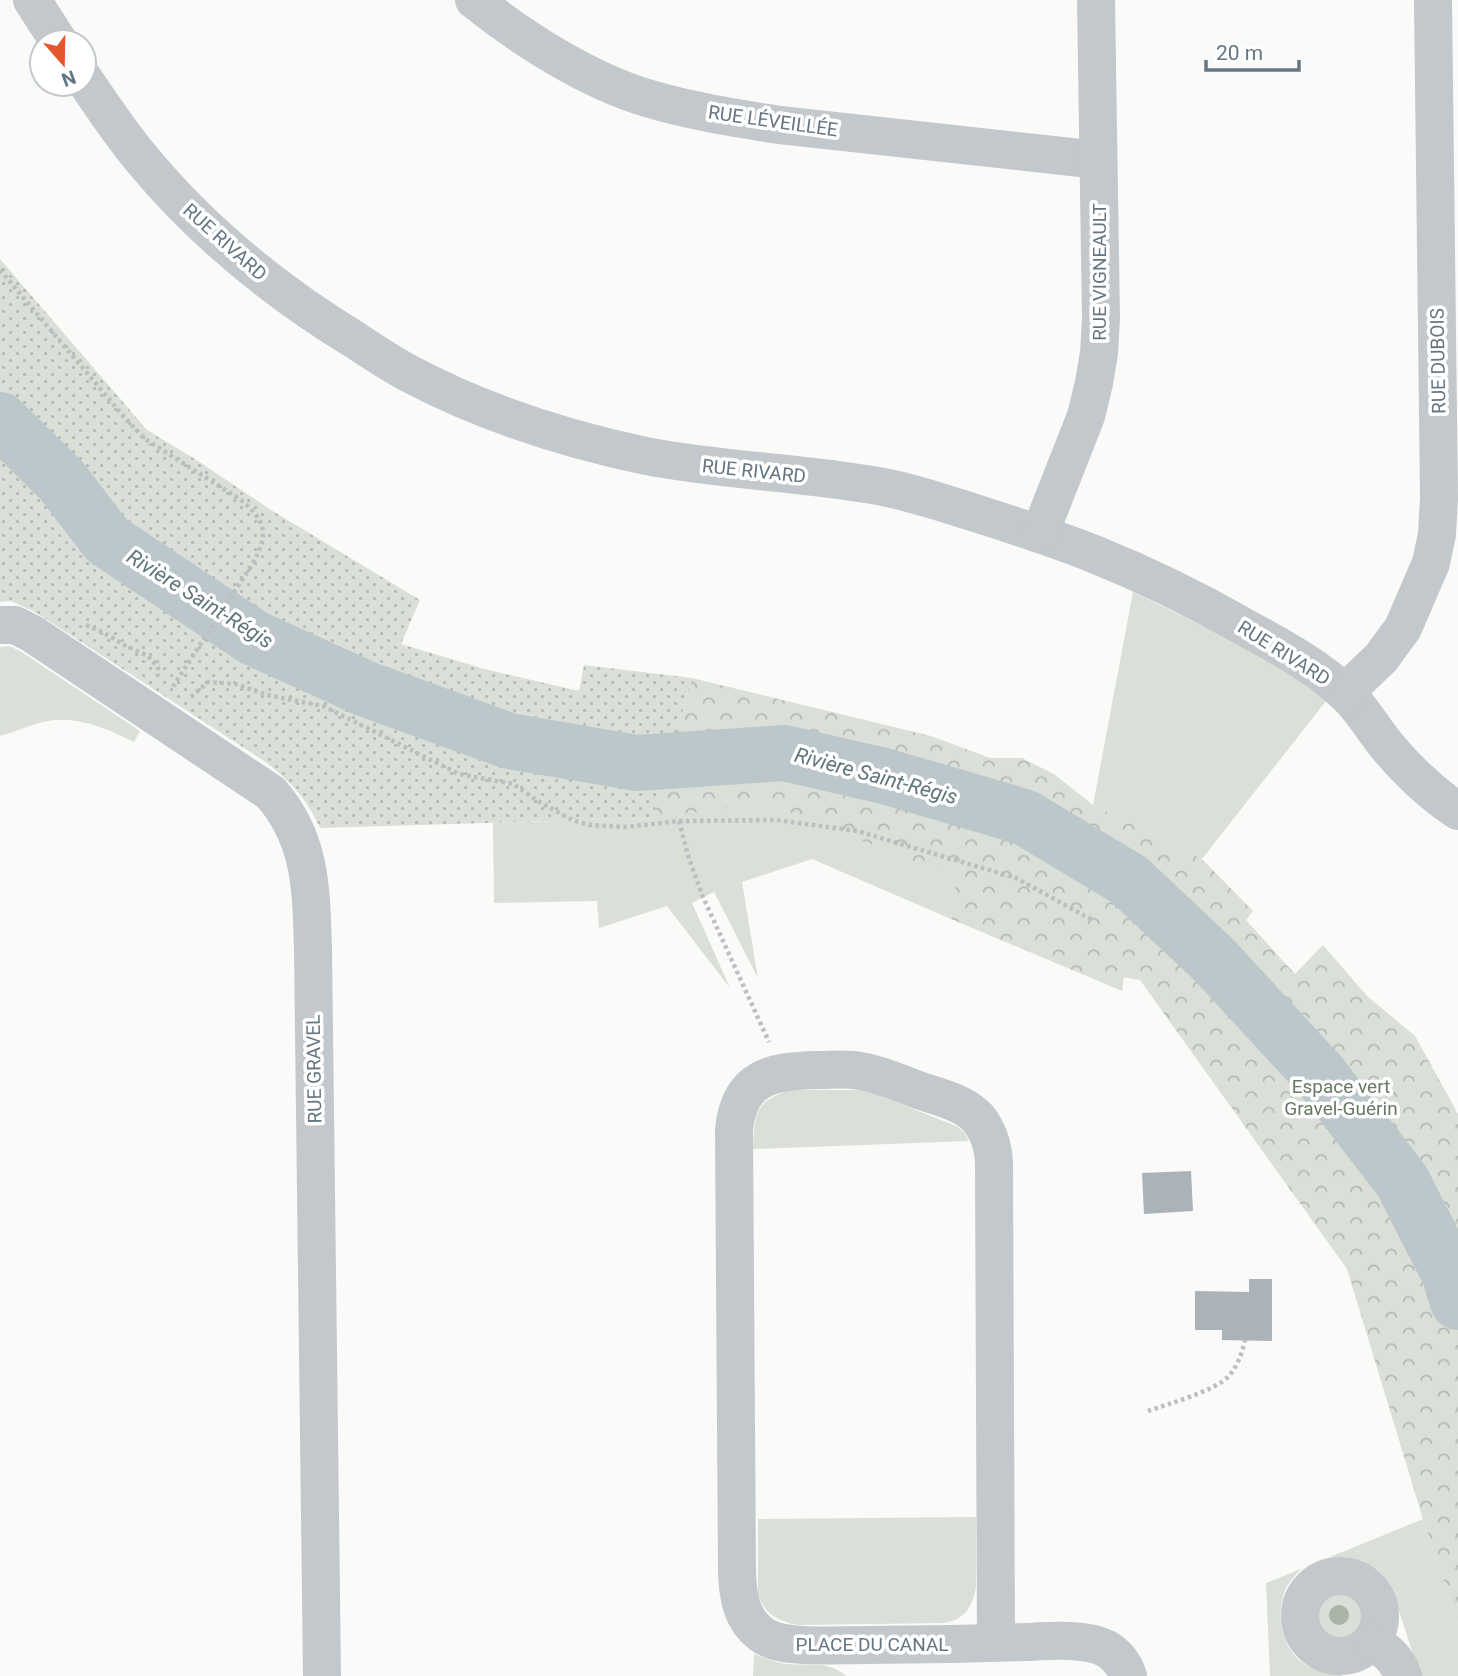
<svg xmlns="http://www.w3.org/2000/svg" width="1458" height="1676" font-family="Roboto,sans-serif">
<defs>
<pattern id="forest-crowns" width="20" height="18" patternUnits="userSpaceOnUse" patternTransform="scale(1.75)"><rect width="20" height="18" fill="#dadfd7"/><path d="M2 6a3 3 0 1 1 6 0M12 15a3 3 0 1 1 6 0" fill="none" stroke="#b4b9b4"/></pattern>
<pattern id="park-dots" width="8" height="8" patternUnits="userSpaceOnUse" patternTransform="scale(1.75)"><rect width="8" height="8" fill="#dadfd7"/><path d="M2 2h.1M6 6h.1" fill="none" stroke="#b4b9b4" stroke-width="1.8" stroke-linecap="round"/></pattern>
</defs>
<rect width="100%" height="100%" fill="#fafaf8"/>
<g fill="#dadfd7">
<path d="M1133,592L1222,635L1287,671L1326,701L1202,859L1093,805Z"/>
<path d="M9,646L20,651L140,731L134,742C106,728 74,714 43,722C28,726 14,732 0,736V647Z"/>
<path d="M766,803L960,879L944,916L812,859L742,882L758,978L714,892L692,903L730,988L667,906L599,928L597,901L494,903L493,823L651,818Z"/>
<path d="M791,1090H862L873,1093L956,1126L964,1132L969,1141L753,1149C755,1114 754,1101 791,1090Z"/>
<path d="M976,1517V1587C972,1608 965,1619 944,1623L797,1625C777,1621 763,1613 758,1593V1519Z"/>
<path d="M1423,1519L1458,1624V1676H1420L1391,1586L1379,1571L1363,1561L1344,1557H1330Z"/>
<path d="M1301,1569C1295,1576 1288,1583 1285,1591C1275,1616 1282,1650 1306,1665C1317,1672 1330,1674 1343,1674L1342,1676H1270L1266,1583Z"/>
<circle cx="1339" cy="1616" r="23"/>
<path d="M754,1654C765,1658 775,1663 787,1664C808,1666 829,1660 846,1676H753Z"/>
</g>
<path fill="url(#forest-crowns)" d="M692,678L931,736L990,758H1022L1054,774L1093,805L1202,859L1253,911L1246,920L1295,974L1323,945L1367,996L1415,1036L1458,1114V1624L1423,1519L1347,1269L1140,980L1124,977L1122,991L944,916L959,879L766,803L652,818Z"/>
<path fill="url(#park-dots)" d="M0,259L147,430L198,461L271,510L420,600L401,644L488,670L579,691L584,665L692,678L652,818L320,828C306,798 292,783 267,763L35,612L11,601L0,602Z"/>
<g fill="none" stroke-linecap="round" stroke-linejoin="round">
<path stroke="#bbc7cb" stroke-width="56" d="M0,420L62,481L107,540L254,638L366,689L509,741L637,763L784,753L884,776L1024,817L1129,880L1214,960L1321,1076L1402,1181L1449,1273L1458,1302"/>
</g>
<g fill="#aab3b9">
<path d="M1191,1171L1193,1211L1144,1214L1142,1173Z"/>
<path d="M1249,1279H1272V1341L1222,1340V1330H1195V1291L1249,1292Z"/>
</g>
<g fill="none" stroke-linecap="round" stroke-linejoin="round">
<g stroke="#bbbfc2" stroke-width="4.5" stroke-dasharray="3.5 3.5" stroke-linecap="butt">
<path d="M0,270L125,418L145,439L241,500C266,521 269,534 253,563L172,688"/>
<path d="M86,625L104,633L124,645L148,656L158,667V676"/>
<path d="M191,697L208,682L236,684L267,695L323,706L459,774L513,784L538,801L572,820L590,825L626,827L679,821L776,820L857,831L1016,878L1094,921"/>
<path d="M679,821L689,859L703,897L769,1042"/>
<path d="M1148,1411C1168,1404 1215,1391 1229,1376C1238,1365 1242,1353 1245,1340"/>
</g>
<g stroke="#c3c8cc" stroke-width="38">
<path d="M32,0L59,42"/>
<path d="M474,0C523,39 587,80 647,98C690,111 735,118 780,125L1098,160"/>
<path d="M84,79C102,106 120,133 141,158C201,231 275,291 355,340C373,352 391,364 410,374C484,413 565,439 646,456C723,471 801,472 878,486C910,492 941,502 972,512C1013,525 1054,538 1094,554C1146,575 1197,600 1246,628C1281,647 1318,667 1347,695C1363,710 1373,729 1387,746C1407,770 1431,793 1458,811"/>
<path d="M1040,533L1086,416L1094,383L1099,353L1101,319L1096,0"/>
<path d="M0,625H15L31,633L271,793C312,840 311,890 313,949L322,1676"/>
<path d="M1347,694L1359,679L1381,658L1403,628L1431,563L1437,534L1439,498L1433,0"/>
<circle cx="1340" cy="1616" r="40"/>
<path d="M1371,1642C1387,1650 1397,1659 1403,1676"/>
<path d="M996,1643L994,1162C993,1145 989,1132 978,1118C964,1103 940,1097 921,1091C901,1084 881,1074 860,1071C846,1068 831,1070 817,1070C771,1071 739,1077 734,1130L737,1573C738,1596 741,1619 761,1634C770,1641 781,1643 791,1644C815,1647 841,1645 866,1645C919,1645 972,1644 1026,1642C1048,1641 1085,1638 1105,1648C1116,1654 1124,1664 1128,1676"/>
</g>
</g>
<circle fill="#aab4a7" cx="1339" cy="1615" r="10"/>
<g text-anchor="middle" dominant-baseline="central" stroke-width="7" stroke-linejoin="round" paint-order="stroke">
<g font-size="19" fill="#657683" stroke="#fff">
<text transform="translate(773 121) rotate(8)">RUE LÉVEILLÉE</text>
<text transform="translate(225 242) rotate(42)">RUE RIVARD</text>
<text transform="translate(1099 272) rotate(-90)">RUE VIGNEAULT</text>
<text transform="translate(1438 361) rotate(-91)">RUE DUBOIS</text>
<text transform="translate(754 471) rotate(6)">RUE RIVARD</text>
<text transform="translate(1284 653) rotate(32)">RUE RIVARD</text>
<text transform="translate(314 1069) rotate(-91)">RUE GRAVEL</text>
<text x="872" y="1644">PLACE DU CANAL</text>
</g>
<g font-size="19" fill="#687a64" stroke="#fff">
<text x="1341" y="1086">Espace vert<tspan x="1341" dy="22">Gravel-Guérin</tspan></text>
</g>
<g font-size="21" font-style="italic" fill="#60757c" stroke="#fff">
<text transform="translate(200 599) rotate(32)">Rivière Saint-Régis</text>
<text transform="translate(876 776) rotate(15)">Rivière Saint-Régis</text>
</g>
</g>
<g transform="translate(63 63) rotate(160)"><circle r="33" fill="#ffffff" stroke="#c1c8cd" stroke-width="2"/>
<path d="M0-5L12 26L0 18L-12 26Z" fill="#e4572e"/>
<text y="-10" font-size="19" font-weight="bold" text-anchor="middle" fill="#657683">N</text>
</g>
<path d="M1206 60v10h93v-10" fill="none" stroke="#657683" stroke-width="3.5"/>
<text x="1216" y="60" font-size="21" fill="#657683" stroke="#ffffff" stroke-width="5" paint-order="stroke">20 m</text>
</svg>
